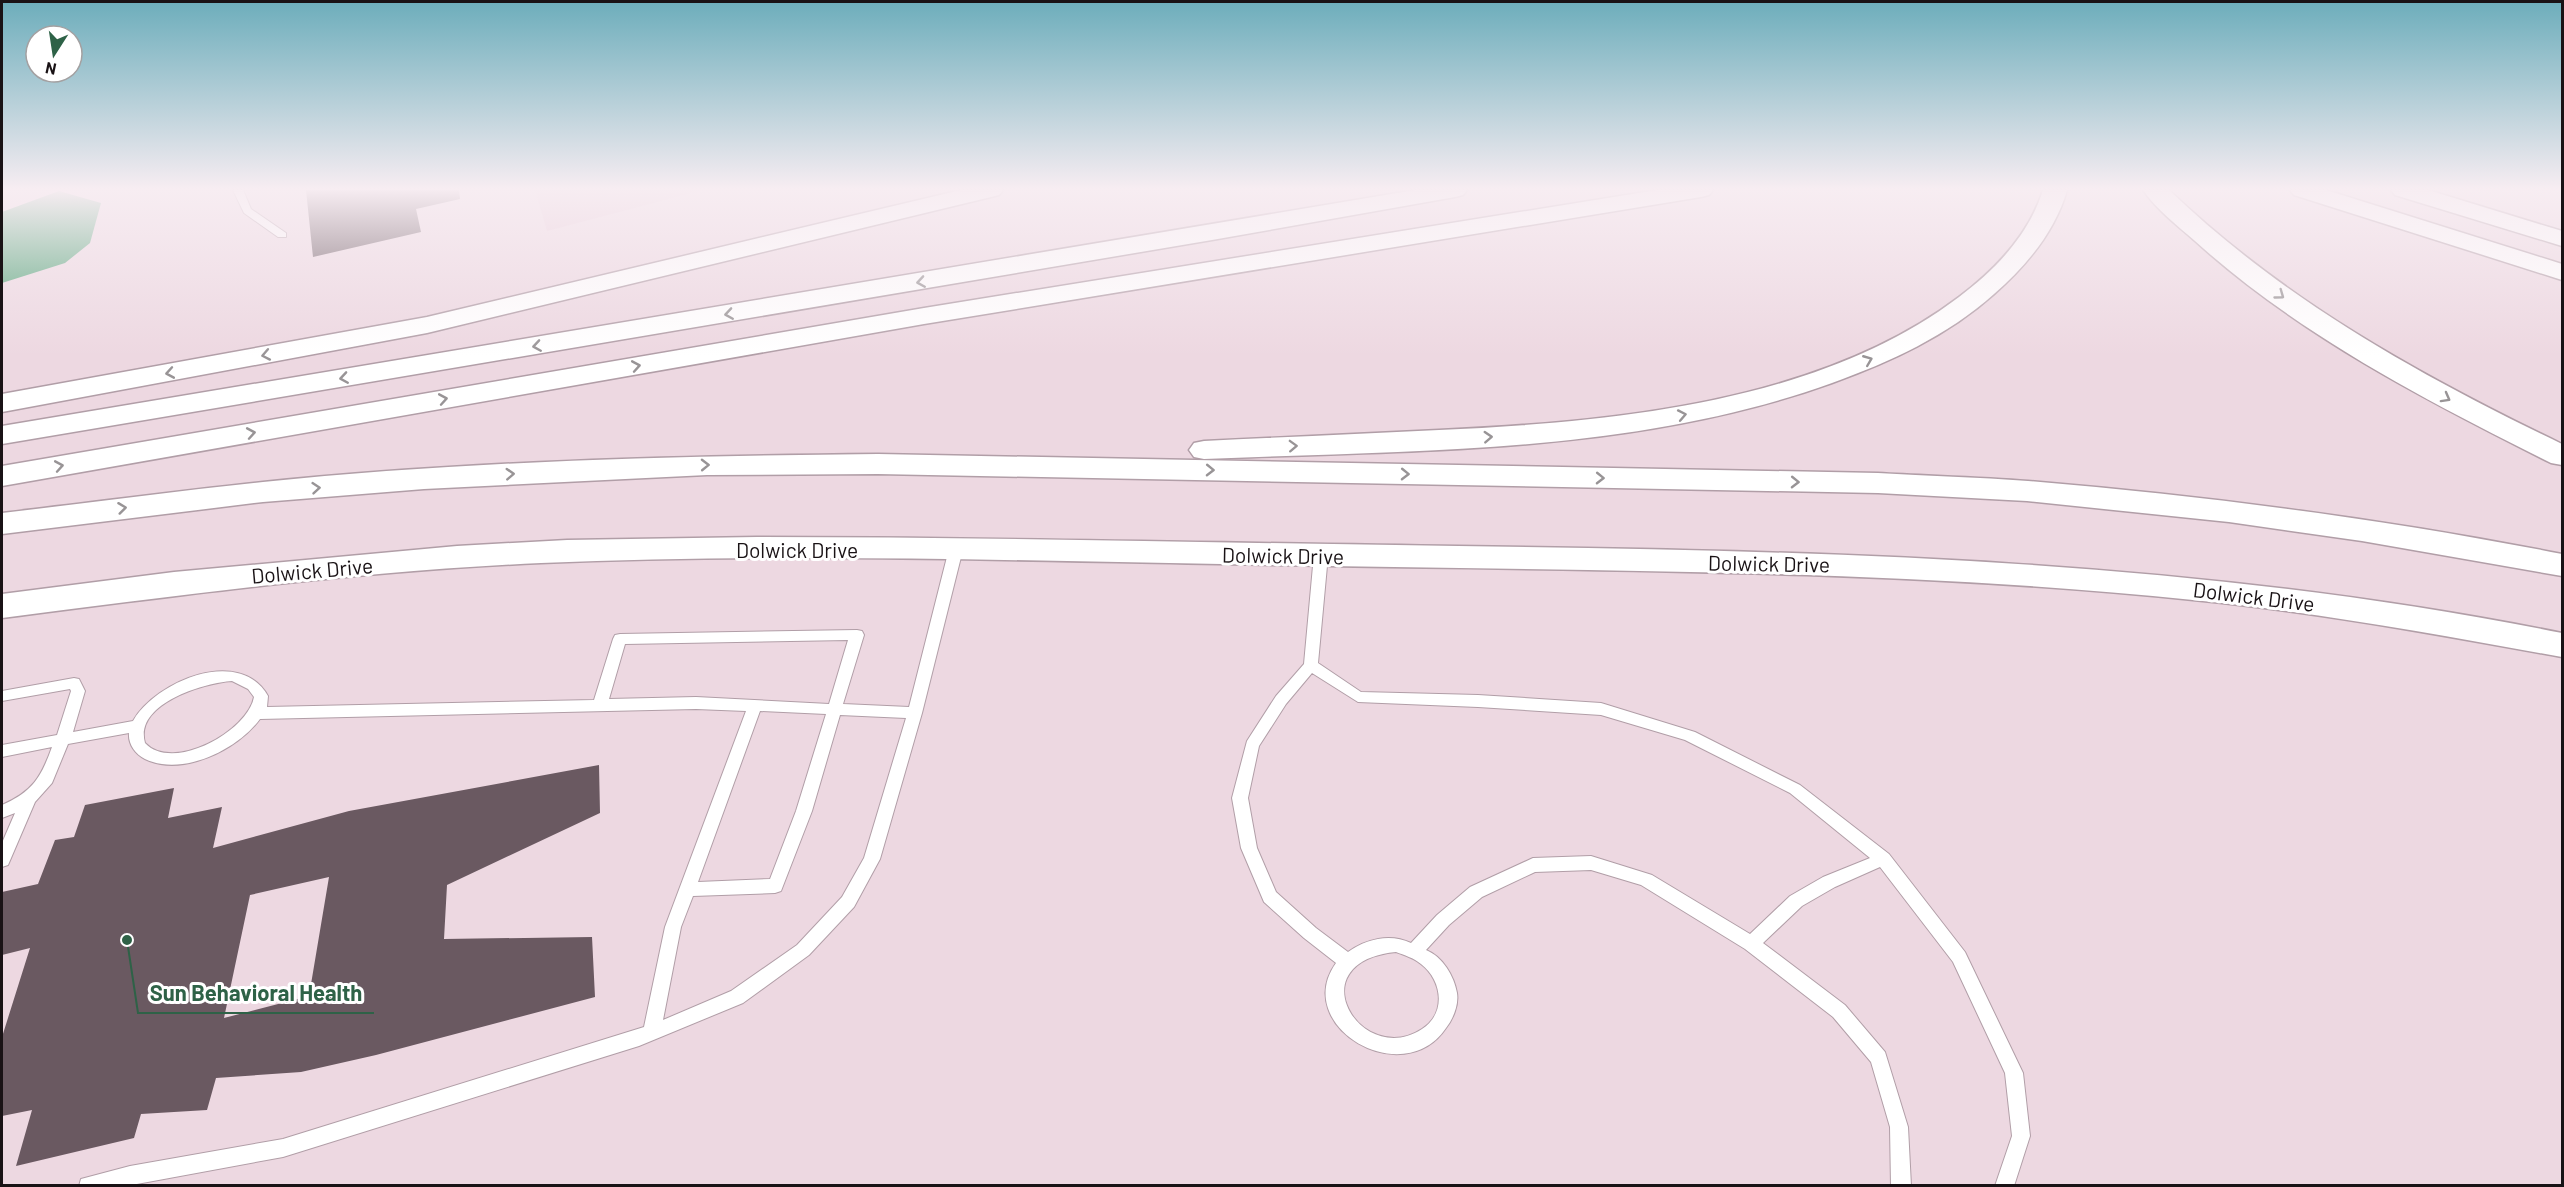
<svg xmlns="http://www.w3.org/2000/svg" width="2564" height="1187" font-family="Barlow,sans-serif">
<rect width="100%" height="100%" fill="#edd8e1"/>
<path fill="#e7cad7" d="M535,190H703L547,231Z"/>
<path fill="#52a378" d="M59,191L101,203L90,243L65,263L2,283V212Z"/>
<g fill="#6a5961" fill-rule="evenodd">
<path d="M306,190H459L460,199L416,209L421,232L313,257Z"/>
<path d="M599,765L600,813L447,885L444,939L592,937L595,997L376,1055L301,1072L216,1078L207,1110L141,1114L134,1138L16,1166L32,1110L2,1116V1037L30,948L2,955V892L38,884L55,840L74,837L85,805L174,788L168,818L222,807L213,848L349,811ZM329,877L309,996L224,1018L250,895Z"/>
</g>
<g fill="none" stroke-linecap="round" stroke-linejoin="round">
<g stroke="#b19ea7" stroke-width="2">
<g id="service">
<path d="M233,190H243L251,209L286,233V237H278L244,213Z"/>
<path d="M956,545L963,549L922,713L880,859L854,907L809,955L743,1003L639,1046L283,1157L126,1186H79L81,1179L130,1166L283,1139L644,1027L665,927L746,711L696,709L260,719C237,750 182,777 145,759C135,754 128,744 129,733L68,744L52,783L35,802L8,865L2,867V843L15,813L2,818V805C32,792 41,778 52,747L2,757V745L57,735L71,691L70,689L2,701V691L74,678L79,679L85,691L73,732L133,721C156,681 240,646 268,696L267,707L594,700L613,639L615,635L620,634L857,630L862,631L864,635L843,704L909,707L949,549ZM848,640L829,704L696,697L609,699L625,644ZM232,681L248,689L254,697C248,731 173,773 145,743C134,704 203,683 232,681ZM760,711L826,714L796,811L770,879L698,882ZM840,715L906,718L864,858L842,897L797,945L731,991L663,1020L681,927L693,896L775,893L781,891L812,811Z"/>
<path d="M1321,550L1328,555L1318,663L1361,692L1478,695L1601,703L1695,732L1800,785L1889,854L1965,952L2023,1073L2030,1136L2014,1186H1995L2012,1136L2005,1073L1953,962L1880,867L1835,887L1802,906L1763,943L1845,1005L1885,1052L1908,1127L1911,1186H1891L1890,1127L1871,1062L1833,1017L1745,949L1641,885L1591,870L1535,872L1482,897L1449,925L1426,950C1443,957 1454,976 1457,993C1459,1005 1453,1019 1446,1028C1403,1092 1291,1026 1336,963L1304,938L1264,902L1241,848L1232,798L1247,741L1276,696L1304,664L1314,555ZM1312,673L1358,702L1478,707L1601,715L1685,740L1790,793L1870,858L1823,877L1790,896L1750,934L1652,875L1591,856L1533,858L1470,887L1437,915L1411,943C1390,933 1366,939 1348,952L1316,928L1276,892L1257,848L1248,798L1259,746L1286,704ZM1396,952C1404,955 1414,958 1421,964C1442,980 1447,1013 1422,1029C1361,1069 1296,962 1396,952Z"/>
</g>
</g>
<g stroke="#b19ea7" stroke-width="3">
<path id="secondary" d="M757,537C991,537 1224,543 1458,546C1830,551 2196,559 2562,633V657C2440,635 2317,612 2193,600C1906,570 1617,571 1328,566C1066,562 803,552 541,563C360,571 180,595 2,618V594L174,572L457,546L567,540Z"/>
</g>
<g stroke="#b19ea7" stroke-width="3">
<g id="motorway">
<path d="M961,190H1003L999,195L991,197L427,333L2,412V394L427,317Z"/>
<path d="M1415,190H1467L1463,195L1455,197L1212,240L2,444V426Z"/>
<path d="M1657,190H1713L1709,195L1701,197L924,324L2,486V466L924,308Z"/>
<path d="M2043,190H2067C2055,232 2026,266 1994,294C1947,336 1890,362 1832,383C1632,455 1413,450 1204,459L1194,457L1189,450L1194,443L1204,441C1282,437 1361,434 1439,430C1610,422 1818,404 1959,297C1996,269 2029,235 2043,190Z"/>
<path d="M2143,190H2169C2285,301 2419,375 2562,444V465L2551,463C2427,401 2299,335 2195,241C2178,226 2156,209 2143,190Z"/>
<path d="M2290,190H2326L2562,264V280L2294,195Z"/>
<path d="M2391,190H2428L2562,231V246L2395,195Z"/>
<path d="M878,454L1878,473C1928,476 1978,477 2028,481C2207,496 2386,519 2562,554V576L2362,541L2229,522L2027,501L1878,493L878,474L707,475L424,489L263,502L2,534V513C89,503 176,491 263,482C467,461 673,456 878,454Z"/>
</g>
</g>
<use href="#service" fill="#fff" fill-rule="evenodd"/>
<use href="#secondary" fill="#fff" fill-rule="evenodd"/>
<use href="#motorway" fill="#fff" fill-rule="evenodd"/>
</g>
<defs><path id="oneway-chevron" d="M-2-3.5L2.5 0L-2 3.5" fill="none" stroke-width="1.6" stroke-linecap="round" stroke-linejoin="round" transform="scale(1.5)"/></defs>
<g stroke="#989496">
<use href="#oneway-chevron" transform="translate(921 282) rotate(171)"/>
<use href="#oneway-chevron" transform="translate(2280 295) rotate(36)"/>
<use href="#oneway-chevron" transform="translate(729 314) rotate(171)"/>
<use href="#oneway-chevron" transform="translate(537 346) rotate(171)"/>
<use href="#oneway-chevron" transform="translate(266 355) rotate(169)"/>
<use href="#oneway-chevron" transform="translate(1868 360) rotate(-22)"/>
<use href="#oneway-chevron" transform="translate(636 366) rotate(-10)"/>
<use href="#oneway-chevron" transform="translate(170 373) rotate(170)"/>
<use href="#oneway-chevron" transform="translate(344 378) rotate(171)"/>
<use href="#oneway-chevron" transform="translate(2446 398) rotate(29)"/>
<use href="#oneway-chevron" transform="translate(443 399) rotate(-10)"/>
<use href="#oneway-chevron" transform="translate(1682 415) rotate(-11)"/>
<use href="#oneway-chevron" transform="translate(251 433) rotate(-10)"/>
<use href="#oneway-chevron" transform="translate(1488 437) rotate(-3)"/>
<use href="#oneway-chevron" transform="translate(1293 446) rotate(-2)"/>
<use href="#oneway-chevron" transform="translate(705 465) rotate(-1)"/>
<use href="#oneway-chevron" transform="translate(59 466) rotate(-10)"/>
<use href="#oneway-chevron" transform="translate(1210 470) rotate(1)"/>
<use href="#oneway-chevron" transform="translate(510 474) rotate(-3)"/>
<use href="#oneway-chevron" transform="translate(1405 474) rotate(1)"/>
<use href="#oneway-chevron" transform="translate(1600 478) rotate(1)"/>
<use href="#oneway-chevron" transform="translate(1795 482) rotate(1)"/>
<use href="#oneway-chevron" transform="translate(316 488) rotate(-5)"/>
<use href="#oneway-chevron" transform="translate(122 508) rotate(-7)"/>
</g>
<linearGradient id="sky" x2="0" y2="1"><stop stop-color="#6cadbb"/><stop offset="0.53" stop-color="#f7edf2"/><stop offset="1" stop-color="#f7edf2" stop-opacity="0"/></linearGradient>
<rect width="2564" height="356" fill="url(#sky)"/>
<g text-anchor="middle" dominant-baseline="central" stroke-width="6" stroke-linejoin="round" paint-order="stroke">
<g font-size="21" fill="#191215" stroke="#fff">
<text x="797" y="549">Dolwick Drive</text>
<text transform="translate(1283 555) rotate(1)">Dolwick Drive</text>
<text transform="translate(1769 563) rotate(1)">Dolwick Drive</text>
<text transform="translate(312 570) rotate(-5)">Dolwick Drive</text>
<text transform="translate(2254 596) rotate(7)">Dolwick Drive</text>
</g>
</g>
<path fill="none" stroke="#2e6247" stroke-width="2" d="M127 940L138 1013H374"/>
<circle fill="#2e6247" stroke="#fff" stroke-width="2" cx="127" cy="940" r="6"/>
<g font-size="22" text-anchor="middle" font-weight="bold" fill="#2e6247" stroke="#fff" stroke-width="6" stroke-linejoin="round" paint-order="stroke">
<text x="256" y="1001">Sun Behavioral Health</text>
</g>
<rect width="2564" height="1187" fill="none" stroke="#191215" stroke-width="6"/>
<g transform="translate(54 54) rotate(192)"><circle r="28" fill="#ffffff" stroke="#a3a0a1" stroke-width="1.5"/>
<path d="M0-4.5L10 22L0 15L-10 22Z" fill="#2e6247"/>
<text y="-9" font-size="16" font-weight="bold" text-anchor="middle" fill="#191215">N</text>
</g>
</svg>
